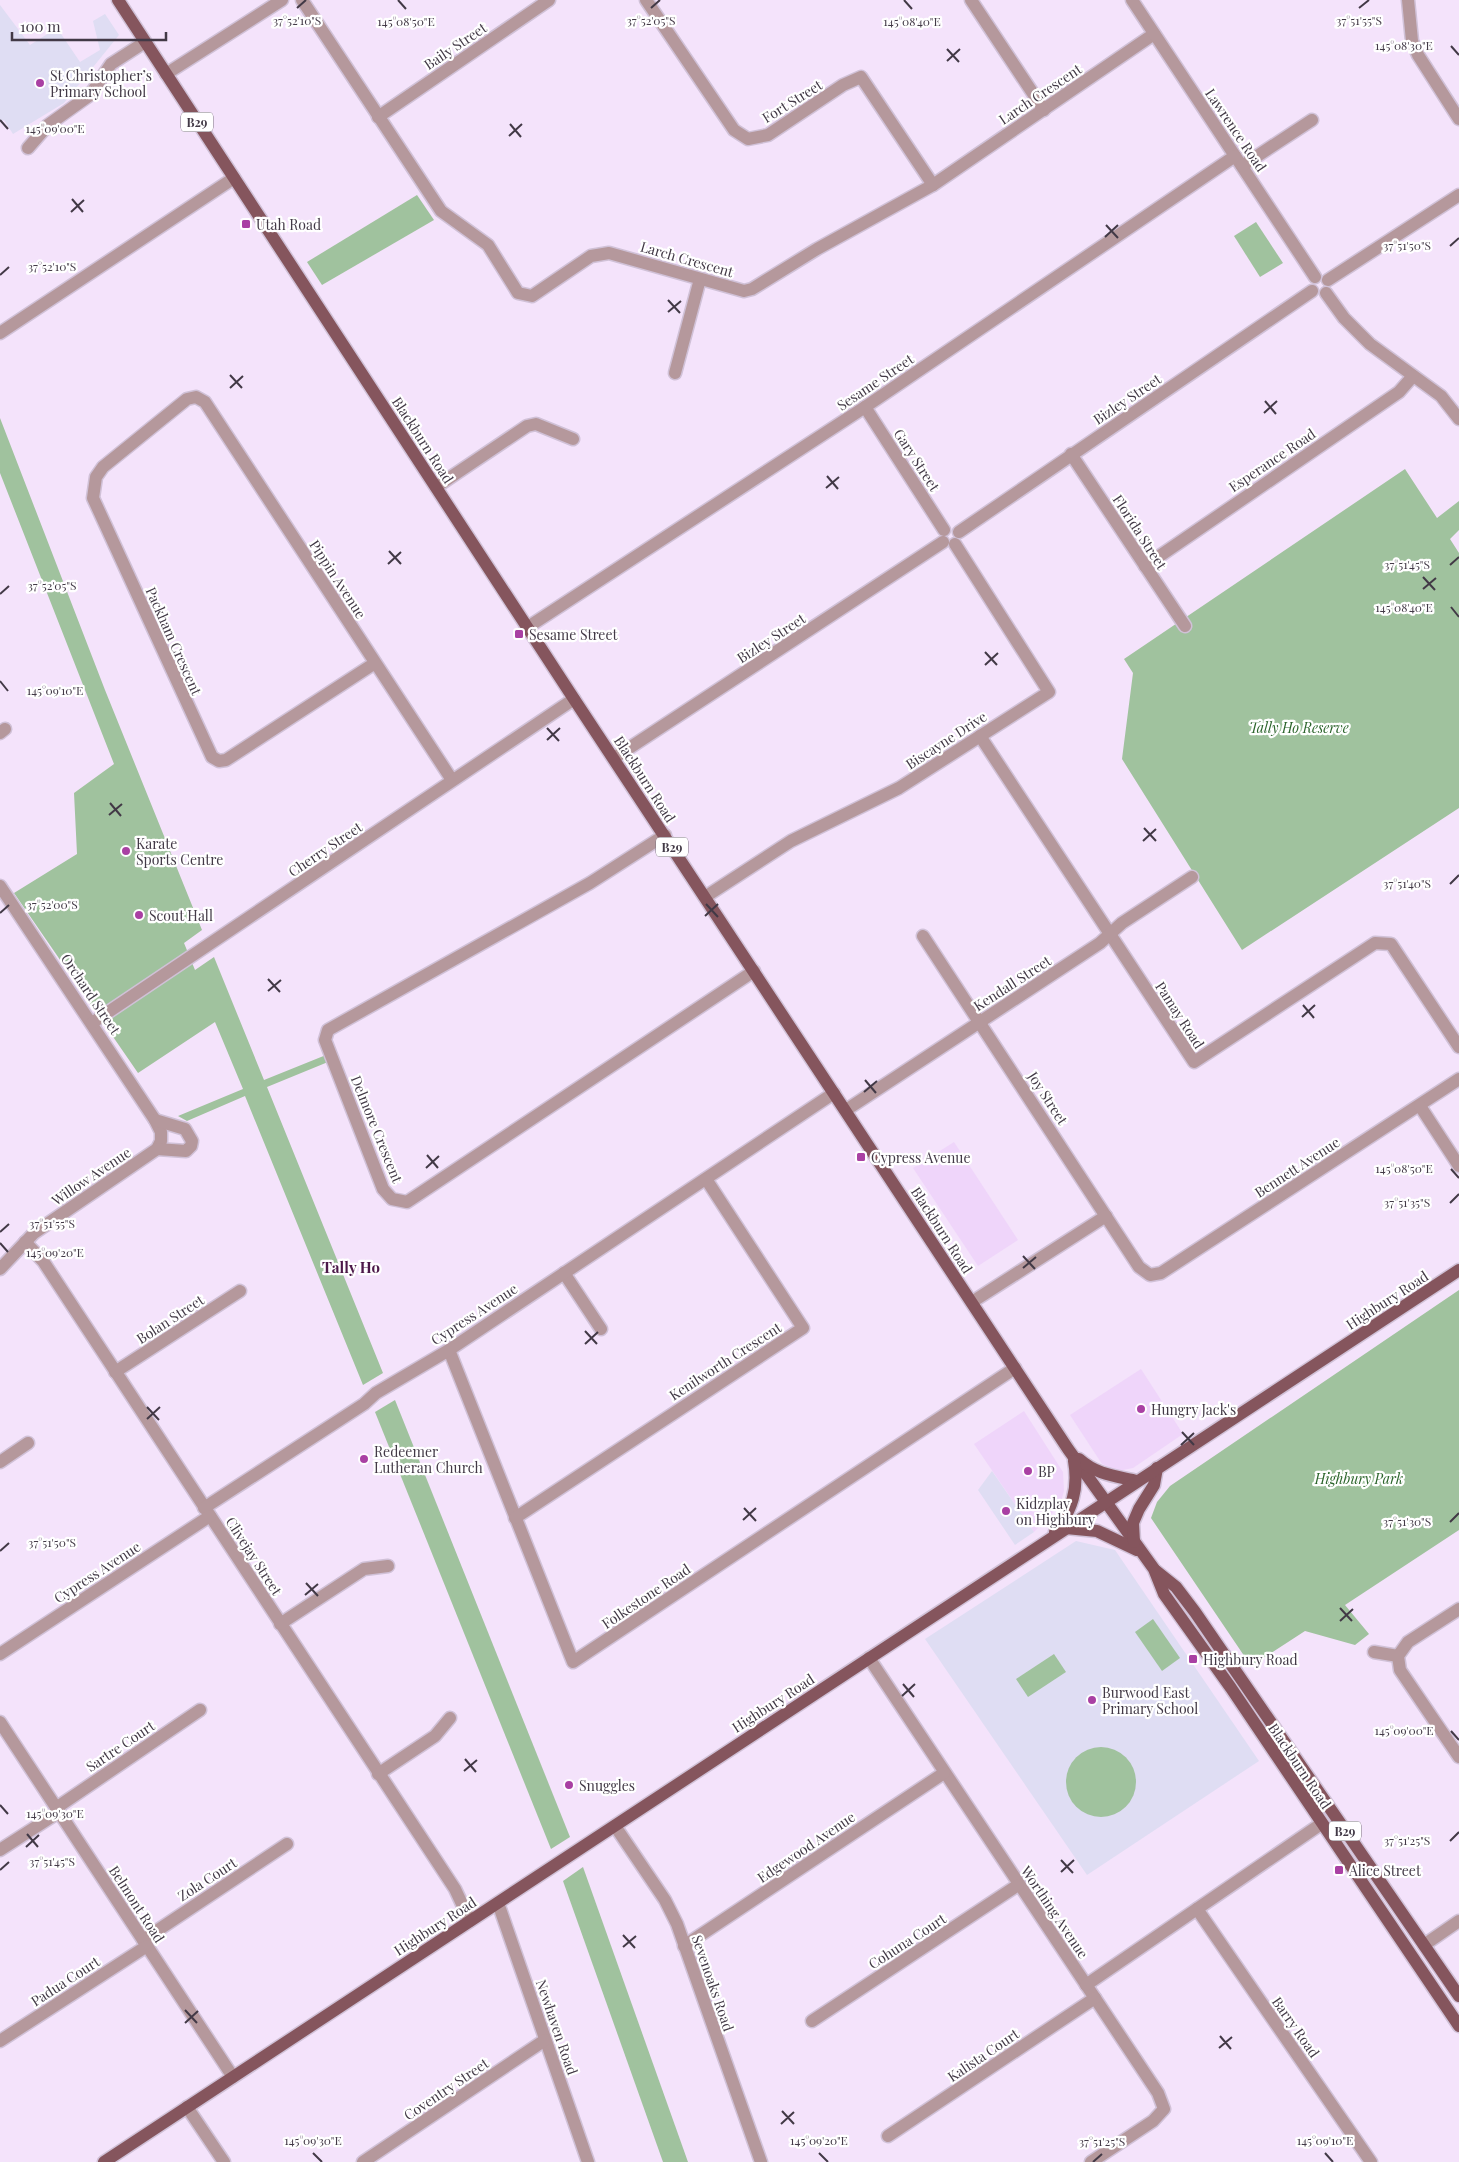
<svg xmlns="http://www.w3.org/2000/svg" width="1459" height="2162" font-family="'Playfair Display',serif">
<rect width="100%" height="100%" fill="#f4e3fb"/>
<g fill="#efd5fa">
<path d="M954,1142L1018,1240L978,1266L913,1168Z"/>
<path d="M1141,1369L1183,1434L1133,1468L1118,1471L1102,1464L1070,1415Z"/>
<path d="M1024,1411L1063,1472L1064,1491L1060,1505L1034,1532L974,1444Z"/>
</g>
<g fill="#dfddf3">
<path d="M0,5L30,45L57,28L80,62L100,50L93,21L105,14L119,35L64,103L13,134L4,120L0,122Z"/>
<path d="M992,1471L1034,1532L1015,1545L978,1490Z"/>
<path d="M1076,1541L1115,1550L1259,1761L1087,1875L925,1639Z"/>
</g>
<g fill="#a0c29e">
<path d="M417,195L434,220L322,285L307,262Z"/>
<path d="M1256,222L1283,263L1260,277L1234,236Z"/>
<path d="M0,418L105,690L202,930L184,943L195,970L214,957L264,1080L326,1055L328,1062L267,1087L383,1373L363,1385L245,1096L187,1121L178,1116L243,1089L215,1022L138,1073L14,893L77,854L74,793L114,764L0,473Z"/>
<path d="M1405,469L1437,518L1459,501V530L1450,539L1459,553V808L1242,950L1122,759L1133,673L1124,659Z"/>
<path d="M1459,1290V1530L1345,1605L1369,1634L1355,1645L1305,1631L1251,1666L1151,1518L1157,1502L1170,1486Z"/>
<path d="M395,1400L570,1837L551,1849L375,1412Z"/>
<path d="M1153,1619L1180,1658L1162,1671L1135,1632Z"/>
<path d="M1054,1654L1066,1672L1028,1697L1016,1679Z"/>
<circle cx="1101" cy="1782" r="35"/>
<path d="M583,1867L688,2162H663L563,1881Z"/>
</g>
<g fill="none" stroke-linecap="round" stroke-linejoin="round">
<g stroke="#d0c1d7" stroke-width="15">
<g id="minor">
<path d="M302,0L441,211L488,245L518,293L532,296L591,256L609,253L744,291L752,289L817,249L933,185L1154,34"/>
<path d="M646,0L734,130L748,139L768,135L843,85L861,77L933,185"/>
<path d="M971,0L1044,110"/>
<path d="M1132,0L1315,277"/>
<path d="M1408,0L1412,41L1418,55L1459,119"/>
<path d="M166,74L282,0"/>
<path d="M378,117L549,0"/>
<path d="M28,148L48,125L90,95L111,64L145,42"/>
<path d="M1242,166L1312,120"/>
<path d="M1328,280L1459,195"/>
<path d="M1326,293L1344,318L1370,344L1441,396L1459,419"/>
<path d="M0,333L234,178"/>
<path d="M675,373L700,279"/>
<path d="M865,407L944,530"/>
<path d="M1071,454L1185,626"/>
<path d="M436,487L527,426L536,424L573,439"/>
<path d="M959,532L1312,291"/>
<path d="M1145,566L1399,392L1413,376"/>
<path d="M528,627L865,407L1235,156"/>
<path d="M375,663L226,760L219,761L212,757L93,498L96,477L103,467L187,399L196,397L205,402L452,780"/>
<path d="M0,733L5,729"/>
<path d="M980,736L1194,1062L1375,943L1391,944L1459,1047"/>
<path d="M614,758L943,542"/>
<path d="M665,835L590,883L328,1030L325,1040L383,1189L392,1199L407,1202L754,971"/>
<path d="M0,886L155,1120L161,1132V1141L157,1149L34,1233L0,1269"/>
<path d="M705,897L791,841L899,788L1049,692L955,544"/>
<path d="M923,936L1139,1267L1150,1275L1161,1273L1459,1079"/>
<path d="M92,1023L574,699"/>
<path d="M1420,1106L1459,1166"/>
<path d="M846,1110L1100,943L1122,923L1192,877"/>
<path d="M155,1120L185,1129L192,1141L191,1146L186,1151L157,1149"/>
<path d="M25,1242L43,1261L455,1889L470,1921"/>
<path d="M564,1273L601,1329"/>
<path d="M972,1302L1106,1216"/>
<path d="M449,1350L573,1662L1015,1368"/>
<path d="M115,1372L240,1291"/>
<path d="M0,1462L28,1443"/>
<path d="M204,1508L364,1404L376,1393L449,1350L834,1093"/>
<path d="M515,1518L803,1328L706,1179"/>
<path d="M1459,1609L1408,1642L1398,1656L1400,1670L1459,1757"/>
<path d="M280,1624L364,1569L388,1566"/>
<path d="M1374,1652L1398,1656"/>
<path d="M0,1654L210,1516"/>
<path d="M869,1658L1158,2093L1164,2109L1153,2121L1091,2162"/>
<path d="M0,1722L233,2077"/>
<path d="M378,1774L435,1736L450,1718"/>
<path d="M56,1808L200,1710"/>
<path d="M615,1826L665,1900L677,1924L761,2162"/>
<path d="M0,1850L59,1812"/>
<path d="M498,1903L588,2162"/>
<path d="M1197,1909L1371,2162"/>
<path d="M143,1940L287,1844"/>
<path d="M1424,1945L1459,1921"/>
<path d="M684,1946L944,1773"/>
<path d="M1086,1985L1321,1824"/>
<path d="M812,2021L1018,1885"/>
<path d="M0,2041L147,1946"/>
<path d="M187,2107L224,2162"/>
<path d="M888,2136L1095,1998"/>
<path d="M363,2162L545,2040"/>
</g>
</g>
<g stroke="#d0c1d7" stroke-width="15">
<g id="major">
<path d="M118,0L574,699L1068,1449L1154,1569L1164,1594L1231,1688L1459,2026"/>
<path d="M1079,1459C1097,1475 1115,1476 1137,1481"/>
<path d="M1066,1528L1097,1531L1137,1550"/>
<path d="M1055,1532C1072,1510 1079,1489 1074,1461"/>
<path d="M1134,1542L1133,1523L1139,1509L1154,1485L1157,1468"/>
<path d="M1156,1571L1176,1587L1195,1612L1459,1996"/>
<path d="M104,2162L1459,1270"/>
</g>
</g>
<use href="#minor" stroke="#b5989c" stroke-width="12"/>
<use href="#major" stroke="#85555d" stroke-width="12"/>
</g>
<path fill="none" stroke="#423946" stroke-width="2" d="M398,0L406,9M904,0L912,9M297,8L306,0M651,8L660,0M1359,8L1369,0M1451,46L1459,55M947,49L959,62M947,61L960,49M0,120L8,129M510,124L521,137M509,136L522,124M72,199L83,212M71,212L84,200M1106,225L1118,238M1105,237L1118,225M1450,246L1459,238M0,275L9,267M668,300L680,313M668,312L681,301M230,375L242,388M230,388L243,376M1265,401L1276,414M1264,413L1277,401M827,476L838,489M826,488L839,477M389,551L401,564M388,564L401,552M1450,565L1459,557M1423,577L1435,590M1423,589L1436,578M0,594L9,586M1451,607L1459,617M985,652L997,665M985,665L998,653M0,681L8,691M547,728L559,741M547,740L560,728M110,803L121,816M109,815L122,804M1144,828L1156,841M1143,841L1156,829M1450,884L1459,875M706,904L718,917M0,913L9,905M705,916L718,904M268,979L280,992M268,991L281,980M1303,1005L1314,1018M1302,1017L1315,1005M865,1080L876,1093M864,1092L877,1081M427,1155L438,1168M426,1168L439,1156M1451,1169L1459,1178M1450,1203L1459,1194M0,1232L9,1224M0,1243L8,1252M1023,1256L1035,1269M1023,1268L1036,1257M585,1331L597,1344M585,1344L598,1332M147,1407L159,1420M147,1419L160,1407M1182,1432L1194,1445M1181,1445L1194,1433M744,1508L756,1521M743,1520L756,1508M1450,1522L1459,1513M0,1551L9,1543M306,1583L318,1596M305,1595L318,1584M1340,1608L1352,1621M1340,1621L1353,1609M903,1684L914,1697M902,1696L915,1684M1451,1731L1459,1740M465,1759L476,1772M464,1771L477,1760M0,1805L8,1814M27,1834L38,1847M1450,1841L1459,1832M26,1847L39,1835M1061,1860L1073,1873M0,1870L9,1862M1061,1872L1074,1860M623,1935L635,1948M623,1947L636,1936M185,2010L197,2023M185,2023L198,2011M1220,2036L1231,2049M1219,2048L1232,2037M782,2111L794,2124M781,2124L794,2112M313,2153L322,2162M819,2153L828,2162M1325,2153L1333,2162M1093,2162L1102,2154"/>
<g fill="#a940a3" stroke="#fff" stroke-width="2">
<circle cx="40" cy="83" r="5"/>
<rect x="241" y="219" width="10" height="10" rx="2.5"/>
<rect x="514" y="629" width="10" height="10" rx="2.5"/>
<circle cx="126" cy="851" r="5"/>
<circle cx="139" cy="915" r="5"/>
<rect x="856" y="1152" width="10" height="10" rx="2.5"/>
<circle cx="1141" cy="1409" r="5"/>
<circle cx="364" cy="1459" r="5"/>
<circle cx="1028" cy="1471" r="5"/>
<circle cx="1006" cy="1511" r="5"/>
<rect x="1188" y="1654" width="10" height="10" rx="2.5"/>
<circle cx="1092" cy="1700" r="5"/>
<circle cx="569" cy="1785" r="5"/>
<rect x="1334" y="1865" width="10" height="10" rx="2.5"/>
</g>
<g text-anchor="middle" dominant-baseline="central" stroke-width="4.5" stroke-linejoin="round" paint-order="stroke">
<g fill="#fff" stroke="#7b747e" stroke-width="1">
<rect x="181" y="112.5" width="32" height="19" rx="4"/>
<rect x="656" y="837.5" width="32" height="19" rx="4"/>
<rect x="1329" y="1821.5" width="32" height="19" rx="4"/>
</g>
<g font-size="12" font-weight="bold" fill="#423946">
<text x="197" y="122">B29</text>
<text x="672" y="847">B29</text>
<text x="1345" y="1831">B29</text>
</g>
<g font-size="14" fill="#423946" stroke="#fff">
<text transform="translate(455 46) rotate(-34)">Baily Street</text>
<text transform="translate(1040 94) rotate(-34)">Larch Crescent</text>
<text transform="translate(792 101) rotate(-32)">Fort Street</text>
<text transform="translate(1236 130) rotate(56)">Lawrence Road</text>
<text transform="translate(687 259) rotate(16)">Larch Crescent</text>
<text transform="translate(875 382) rotate(-34)">Sesame Street</text>
<text transform="translate(1127 399) rotate(-34)">Bizley Street</text>
<text transform="translate(423 440) rotate(57)">Blackburn Road</text>
<text transform="translate(917 460) rotate(57)">Gary Street</text>
<text transform="translate(1272 460) rotate(-34)">Esperance Road</text>
<text transform="translate(1140 532) rotate(57)">Florida Street</text>
<text transform="translate(338 579) rotate(57)">Pippin Avenue</text>
<text transform="translate(771 638) rotate(-33)">Bizley Street</text>
<text transform="translate(174 641) rotate(66)">Packham Crescent</text>
<text transform="translate(946 740) rotate(-33)">Biscayne Drive</text>
<text transform="translate(645 779) rotate(57)">Blackburn Road</text>
<text transform="translate(325 849) rotate(-34)">Cherry Street</text>
<text transform="translate(1012 983) rotate(-33)">Kendall Street</text>
<text transform="translate(91 994) rotate(56)">Orchard Street</text>
<text transform="translate(1180 1015) rotate(57)">Pamay Road</text>
<text transform="translate(1048 1098) rotate(57)">Joy Street</text>
<text transform="translate(377 1129) rotate(68)">Delmore Crescent</text>
<text transform="translate(1297 1167) rotate(-33)">Bennett Avenue</text>
<text transform="translate(91 1176) rotate(-34)">Willow Avenue</text>
<text transform="translate(942 1230) rotate(57)">Blackburn Road</text>
<text transform="translate(1387 1300) rotate(-33)">Highbury Road</text>
<text transform="translate(474 1314) rotate(-33)">Cypress Avenue</text>
<text transform="translate(170 1319) rotate(-33)">Bolan Street</text>
<text transform="translate(725 1361) rotate(-33)">Kenilworth Crescent</text>
<text transform="translate(254 1556) rotate(57)">Clivejay Street</text>
<text transform="translate(97 1572) rotate(-33)">Cypress Avenue</text>
<text transform="translate(646 1596) rotate(-34)">Folkestone Road</text>
<text transform="translate(773 1703) rotate(-33)">Highbury Road</text>
<text transform="translate(120 1746) rotate(-34)">Sartre Court</text>
<text transform="translate(1300 1766) rotate(56)">Blackburn Road</text>
<text transform="translate(806 1847) rotate(-34)">Edgewood Avenue</text>
<text transform="translate(207 1879) rotate(-33)">Zola Court</text>
<text transform="translate(137 1904) rotate(57)">Belmont Road</text>
<text transform="translate(1055 1912) rotate(56)">Worthing Avenue</text>
<text transform="translate(435 1926) rotate(-33)">Highbury Road</text>
<text transform="translate(907 1941) rotate(-33)">Cohuna Court</text>
<text transform="translate(65 1981) rotate(-33)">Padua Court</text>
<text transform="translate(713 1983) rotate(71)">Sevenoaks Road</text>
<text transform="translate(557 2027) rotate(71)">Newhaven Road</text>
<text transform="translate(1296 2027) rotate(55)">Barry Road</text>
<text transform="translate(983 2055) rotate(-34)">Kalista Court</text>
<text transform="translate(446 2089) rotate(-34)">Coventry Street</text>
</g>
<g font-size="14" fill="#423946" stroke="#fff" text-anchor="start">
<text x="50" y="75">St Christopher’s<tspan x="50" dy="16">Primary School</tspan></text>
<text x="256" y="224">Utah Road</text>
<text x="529" y="634">Sesame Street</text>
<text x="136" y="843">Karate<tspan x="136" dy="16">Sports Centre</tspan></text>
<text x="149" y="915">Scout Hall</text>
<text x="871" y="1157">Cypress Avenue</text>
<text x="1151" y="1409">Hungry Jack's</text>
<text x="374" y="1451">Redeemer<tspan x="374" dy="16">Lutheran Church</tspan></text>
<text x="1038" y="1471">BP</text>
<text x="1016" y="1503">Kidzplay<tspan x="1016" dy="16">on Highbury</tspan></text>
<text x="1203" y="1659">Highbury Road</text>
<text x="1102" y="1692">Burwood East<tspan x="1102" dy="16">Primary School</tspan></text>
<text x="579" y="1785">Snuggles</text>
<text x="1349" y="1870">Alice Street</text>
</g>
<g font-size="14" font-style="italic" fill="#2c652c" stroke="#fff">
<text x="1299" y="727">Tally Ho Reserve</text>
<text x="1359" y="1478">Highbury Park</text>
</g>
<g font-size="15" font-weight="bold" fill="#4c1949" stroke="#fff">
<text x="351" y="1267">Tally Ho</text>
</g>
</g>
<g font-size="12" text-anchor="middle" fill="#423946" stroke="#fff" stroke-width="4.5" stroke-linejoin="round" paint-order="stroke">
<text x="297" y="25">37°52'10"S</text>
<text x="651" y="25">37°52'05"S</text>
<text x="1359" y="25">37°51'55"S</text>
<text x="406" y="26">145°08'50"E</text>
<text x="912" y="26">145°08'40"E</text>
<text x="1404" y="50">145°08'30"E</text>
<text x="55" y="133">145°09'00"E</text>
<text x="1407" y="250">37°51'50"S</text>
<text x="52" y="271">37°52'10"S</text>
<text x="1407" y="569">37°51'45"S</text>
<text x="52" y="590">37°52'05"S</text>
<text x="1404" y="612">145°08'40"E</text>
<text x="55" y="695">145°09'10"E</text>
<text x="1407" y="888">37°51'40"S</text>
<text x="52" y="909">37°52'00"S</text>
<text x="1404" y="1173">145°08'50"E</text>
<text x="1407" y="1207">37°51'35"S</text>
<text x="52" y="1228">37°51'55"S</text>
<text x="55" y="1257">145°09'20"E</text>
<text x="1407" y="1526">37°51'30"S</text>
<text x="52" y="1547">37°51'50"S</text>
<text x="1404" y="1735">145°09'00"E</text>
<text x="55" y="1818">145°09'30"E</text>
<text x="1407" y="1845">37°51'25"S</text>
<text x="52" y="1866">37°51'45"S</text>
<text x="313" y="2145">145°09'30"E</text>
<text x="819" y="2145">145°09'20"E</text>
<text x="1325" y="2145">145°09'10"E</text>
<text x="1102" y="2146">37°51'25"S</text>
</g>
<path d="M12 32v8h154v-8" fill="none" stroke="#423946" stroke-width="2.5"/>
<text x="20" y="32" font-size="15" fill="#423946" stroke="#ffffff" stroke-width="4" paint-order="stroke">100 m</text>
</svg>
